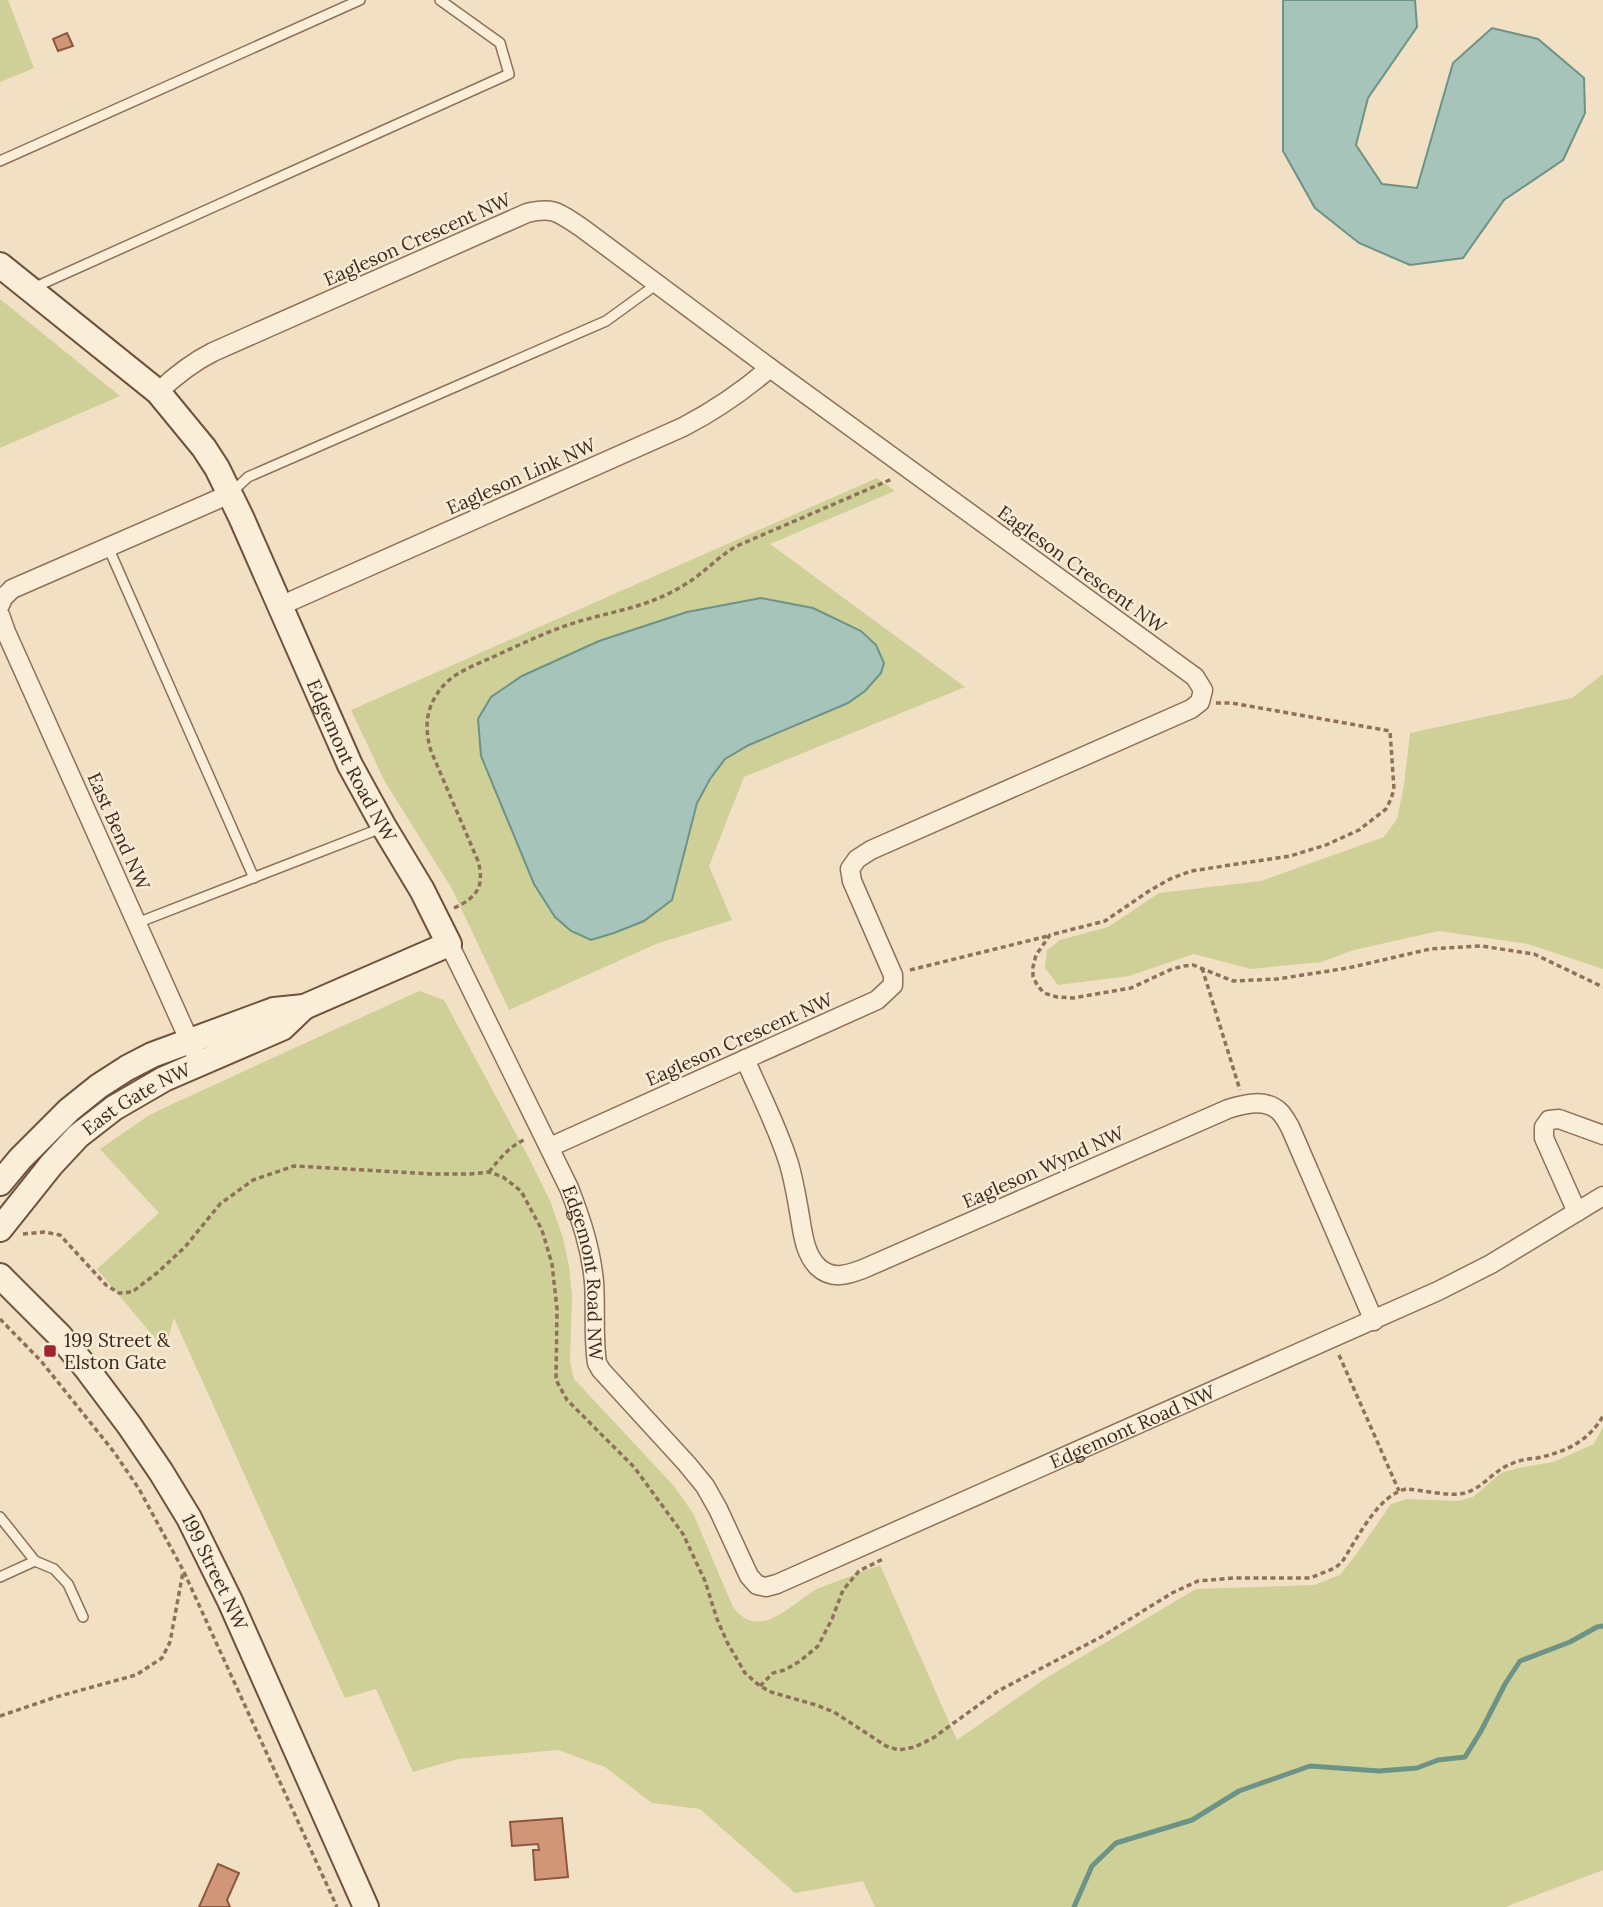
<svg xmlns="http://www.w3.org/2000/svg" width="1603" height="1907" font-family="Lora,serif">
<rect width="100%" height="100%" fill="#f1e0c4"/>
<g fill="#ced097">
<path d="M0,0H8L34,68L0,82Z"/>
<path d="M0,299L120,396L0,448Z"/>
<path d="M877,478L895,491L770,544L965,687L744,777L709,866L732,920L656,944L509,1010L452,889L385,782L351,710Z"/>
<path d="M1603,674V969L1528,944L1439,931L1354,950L1321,962L1251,969L1194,954L1129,976L1058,985L1045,968L1047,950L1060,940L1108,927L1159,893L1261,881L1384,837L1397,819L1404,785L1410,733L1572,698Z"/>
<path d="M419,991L444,1000L530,1160L551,1203L563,1238L569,1266L572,1296L570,1362L574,1379L673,1485L693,1513L733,1607C760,1644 793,1601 819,1588L880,1565L957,1740L1046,1678L1196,1589L1314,1585L1340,1575L1355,1556L1391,1504L1407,1499L1458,1501L1473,1497L1501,1473L1518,1468L1553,1462L1594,1444L1603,1427V1870L1505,1907H875L863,1881L795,1893L700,1809L652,1803L605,1767L558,1750L458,1759L413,1772L376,1689L345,1698L174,1318L165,1350L97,1269L159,1213L100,1149L148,1116L168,1106Z"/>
</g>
<g fill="#a6c4b9" stroke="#6c9386" stroke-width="2">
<path d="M1283,0H1415L1417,27L1368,98L1356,145L1382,184L1417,188L1453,63L1492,28L1538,39L1584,78L1585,113L1563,160L1504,200L1463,258L1410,265L1359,243L1315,208L1283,151Z"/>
<path d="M761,598L813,608L861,631L876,645L884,663L881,673L865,691L848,703L749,745L725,759L710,779L697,803L672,900L644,921L614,933L591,940L571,931L555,917L534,884L481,756L478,719L491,697L522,676L599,641L687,612Z"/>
</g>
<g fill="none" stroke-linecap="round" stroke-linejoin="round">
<path stroke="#6c9386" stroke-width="5" d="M1074,1907L1092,1866L1116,1843L1192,1820L1239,1791L1310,1766L1379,1771L1417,1768L1438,1760L1465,1757L1481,1731L1505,1684L1520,1661L1570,1642L1597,1627L1603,1626"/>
</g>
<g fill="#d19678" stroke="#8e573d" stroke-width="2">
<path d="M67,33L73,46L58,51L53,39Z"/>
<path d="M562,1818L568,1877L535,1880L533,1850H539L538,1844L512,1846L510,1822Z"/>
<path d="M218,1864L239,1873L227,1900L230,1907H199Z"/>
</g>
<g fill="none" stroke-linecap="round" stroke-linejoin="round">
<g stroke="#8d7159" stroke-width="12">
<g id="lane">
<path d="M0,161L360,0"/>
<path d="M33,288L509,74L500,43L440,0"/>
<path d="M231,493L248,477L606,321L657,284"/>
<path d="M108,547L254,878"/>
<path d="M137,923L384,827"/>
<path d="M0,1517L35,1561L0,1577"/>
<path d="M35,1561L54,1569L68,1584L83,1617"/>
</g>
</g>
<g stroke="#8d7159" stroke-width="21">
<g id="street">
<path d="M158,392C175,376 191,363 213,352L527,213C555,206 560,214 582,228L770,368L1195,677L1203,690L1200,702L1191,709L871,850L857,859L850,869L852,881L893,975V985L877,1000L550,1147"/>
<path d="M0,605L3,598L12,589L230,494"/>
<path d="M280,606L683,427C716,410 742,392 770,368"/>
<path d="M0,615L6,632L194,1051"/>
<path id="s1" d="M449,944L569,1188C581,1219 591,1249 594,1282C596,1309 593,1337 597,1363L601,1370L687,1464L705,1486L718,1509L749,1576L757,1585L766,1587L777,1584L1438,1291L1491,1264L1603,1196"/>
<path d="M745,1059C760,1094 778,1128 789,1164C794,1181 797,1199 800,1217C803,1235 805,1254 818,1267C832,1280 847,1275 863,1269L1228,1109C1244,1104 1266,1098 1280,1112C1284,1116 1287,1122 1290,1127L1374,1321"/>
<path d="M1577,1212L1544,1138V1127L1549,1120L1559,1119L1603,1135"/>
</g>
</g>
<g stroke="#6f523c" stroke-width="28">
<g id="secondary">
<path id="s2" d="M0,265L158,392L204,448L217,468L241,517L350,765L384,827L422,890L449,944L304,1007L274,1010L152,1055L127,1068L99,1086L69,1110L20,1159L0,1183"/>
<path id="s3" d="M0,1229L51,1165L78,1136L114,1108L164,1079L282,1028L304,1007"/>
<path id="s4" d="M0,1276L59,1335L87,1369L129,1425L161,1472L189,1518L230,1601L366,1907"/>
</g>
</g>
<g stroke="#8d7159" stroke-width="3.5" stroke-dasharray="5 3.5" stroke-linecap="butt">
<path d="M1216,703H1232L1390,731L1394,789L1391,799L1386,809L1359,830L1326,845L1290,856L1191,871L1170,879L1149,891L1105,921L1050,935L1036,955L1033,967V976L1037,985L1044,993L1057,997L1073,998L1131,988L1172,969L1184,966L1193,965L1233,981L1277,979L1348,968L1430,949L1481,946L1534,954L1603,987"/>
<path d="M454,908C477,898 485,886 478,861L431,751C425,731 425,712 437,694C449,674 473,666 493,657C521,644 548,631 577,622C603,614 629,610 654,600C667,595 680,588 692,580C708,569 721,554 739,545L892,479"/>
<path d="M1202,968L1240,1090"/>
<path d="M910,970L1048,936"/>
<path d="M489,1172C500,1158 510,1146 526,1139"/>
<path d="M23,1234L44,1232L60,1235L106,1285L119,1293L132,1292L157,1273L185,1247L220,1204L253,1180L294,1166L431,1174H470L489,1172L503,1177L521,1191L542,1230L552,1264L557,1309L556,1380L567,1400L634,1467L683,1534L705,1581L717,1619L727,1642L745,1673L760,1686L771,1692L816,1705L834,1712L886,1746L899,1750L915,1747L933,1738L998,1691L1101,1637L1172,1593L1198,1581L1233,1578H1310L1335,1568L1342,1562C1357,1539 1378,1495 1406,1489C1423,1490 1449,1497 1465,1493C1483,1488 1494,1470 1511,1464C1519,1460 1528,1459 1537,1458C1565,1452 1588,1442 1603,1416"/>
<path d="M0,1319L41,1361L114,1452L139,1489L183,1570L337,1907"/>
<path d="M1339,1355L1399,1491"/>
<path d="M760,1686L773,1673L785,1670L800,1661L818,1646L832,1619L843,1590L859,1571L885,1558"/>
<path d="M0,1716L56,1697L136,1675L162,1658L170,1642L183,1572"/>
</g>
<use href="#lane" stroke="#fbeed9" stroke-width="9"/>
<use href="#street" stroke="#fbeed9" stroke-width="18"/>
<use href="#secondary" stroke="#fbeed9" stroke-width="24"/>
</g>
<rect fill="#a02530" stroke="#f8ebd5" stroke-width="2.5" x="43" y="1344" width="14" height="14" rx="3.5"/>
<g text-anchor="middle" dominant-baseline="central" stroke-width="5" stroke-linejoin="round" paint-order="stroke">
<g font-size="19" fill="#3c2a1e" stroke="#f8ebd5">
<text transform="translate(417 239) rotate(-24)">Eagleson Crescent NW</text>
<text transform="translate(521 476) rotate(-24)">Eagleson Link NW</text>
<text transform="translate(1082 569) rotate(36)">Eagleson Crescent NW</text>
<text stroke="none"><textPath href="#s2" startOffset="621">Edgemont Road NW</textPath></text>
<text transform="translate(119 831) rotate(66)">East Bend NW</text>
<text transform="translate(739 1039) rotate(-24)">Eagleson Crescent NW</text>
<text stroke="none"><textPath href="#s3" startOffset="191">East Gate NW</textPath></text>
<text transform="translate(1043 1167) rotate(-24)">Eagleson Wynd NW</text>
<text stroke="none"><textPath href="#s1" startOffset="359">Edgemont Road NW</textPath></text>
<text stroke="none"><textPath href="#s1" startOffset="1136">Edgemont Road NW</textPath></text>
<text stroke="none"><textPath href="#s4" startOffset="368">199 Street NW</textPath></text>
</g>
<g font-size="19" fill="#3c2a1e" stroke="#f8ebd5" text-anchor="start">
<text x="64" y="1340">199 Street &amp;<tspan x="64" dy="22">Elston Gate</tspan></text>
</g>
</g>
</svg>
